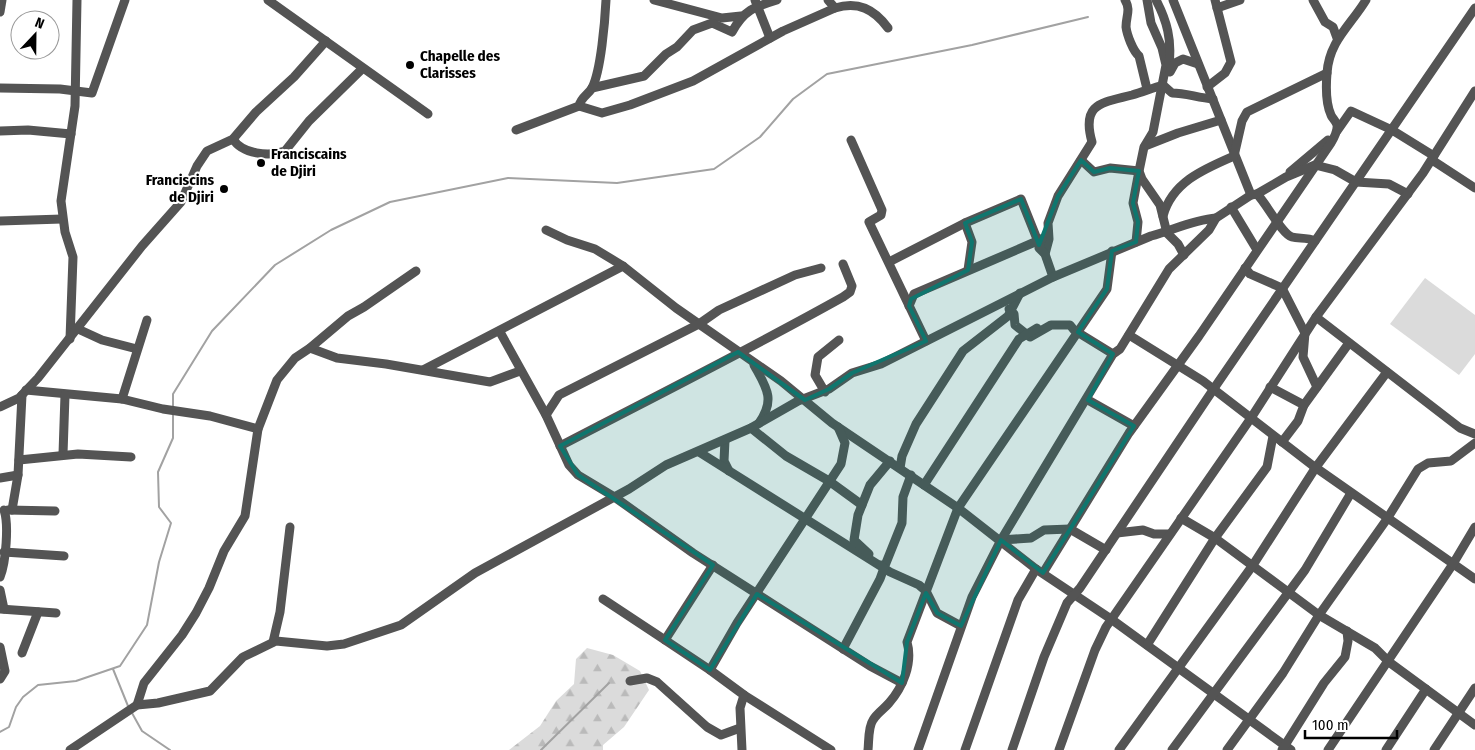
<svg xmlns="http://www.w3.org/2000/svg" width="1475" height="750" font-family="'Fira Sans Condensed',sans-serif">
<defs>
<pattern id="forest-firs" width="22" height="20" patternUnits="userSpaceOnUse" patternTransform="scale(1.25)"><rect width="22" height="20" fill="#dbdbdb"/><path d="M5 1l3.5 6h-7zM16 11l3.5 6h-7z" fill="#bababa"/></pattern>
</defs>
<rect width="100%" height="100%" fill="#fff"/>
<path fill="url(#forest-firs)" d="M587,648L613,655L640,671L649,690L624,727L603,745V750H509L540,726L556,701L574,684L576,659Z"/>
<path fill="#dbdbdb" d="M1425,278L1475,315V354L1459,375L1390,324Z"/>
<g fill="none" stroke-linecap="round" stroke-linejoin="round">
<g stroke="#a2a2a2" stroke-width="2">
<path d="M173,407V394L212,331L275,265L331,230L390,202L508,178L617,183L714,169L760,137L793,99L827,74L972,45L1088,17"/>
<path d="M113,669L128,706"/>
<path d="M132,713L142,731L170,750"/>
<path d="M0,732L9,727L16,707L23,697L38,685L76,681L120,666L147,625L159,562L171,523L159,507L158,472L173,438V414"/>
<path d="M541,750L609,683"/>
</g>
<g stroke="#545454" stroke-width="9">
<path d="M268,0L428,114"/>
<path d="M654,0L722,18L741,16"/>
<path d="M755,0L770,38"/>
<path d="M828,0L835,8C858,1 874,9 888,28"/>
<path d="M1125,0C1131,10 1126,16 1126,27C1127,35 1133,51 1139,56L1147,89"/>
<path d="M1147,0L1151,23L1162,48L1166,65L1153,132L1144,147L1139,171L1142,179L1160,205L1167,233L1178,244L1184,255"/>
<path d="M1156,0C1167,21 1172,40 1169,64"/>
<path d="M1173,0L1251,195"/>
<path d="M1313,0L1325,22L1333,27L1337,38"/>
<path d="M1217,8L1240,0"/>
<path d="M0,12L2,0"/>
<path d="M1170,72L1175,63L1183,59L1198,64"/>
<path d="M1207,87L1225,73L1231,62L1215,0"/>
<path d="M0,88L60,89L92,93L125,0"/>
<path d="M592,88L644,76L666,54L677,47L693,30L712,23L732,32C744,10 754,7 777,0"/>
<path d="M579,106L602,113L630,105L693,81L783,31L835,8"/>
<path d="M516,130L579,106C581,97 588,95 592,88C601,71 605,20 606,0"/>
<path d="M0,131L28,130L71,134"/>
<path d="M1337,131L1351,111L1392,130L1434,156"/>
<path d="M233,139C242,154 269,157 285,151L309,121L362,69"/>
<path d="M851,140L882,210L881,215L869,222L926,341"/>
<path d="M1145,146L1178,133L1221,120"/>
<path d="M1081,160L1094,172L1110,168L1139,171L1133,203L1138,222L1136,242"/>
<path d="M1432,160L1475,188"/>
<path d="M1290,172L1328,140"/>
<path d="M1257,194C1266,203 1282,234 1292,237C1299,239 1307,237 1315,241"/>
<path d="M1231,207L1257,250"/>
<path d="M1163,216C1172,182 1204,169 1234,156L1242,121L1247,112L1327,73"/>
<path d="M0,221L62,219"/>
<path d="M965,223L972,242L968,270"/>
<path d="M546,230L567,240L595,249L623,266L676,308L781,381L832,423L958,508L1036,569L1111,619L1291,750"/>
<path d="M1045,254L1049,239L1048,223L1058,196L1092,142C1081,103 1102,103 1132,95C1142,92 1153,88 1163,85L1172,93C1186,93 1198,98 1213,99"/>
<path d="M889,262L965,223L1021,199L1037,239H1042L1039,248L1045,254L1053,277"/>
<path d="M1245,268L1250,274L1282,288L1305,333L1303,357L1317,387"/>
<path d="M909,306L914,294L1042,239"/>
<path d="M1009,309L1014,314L1015,325L1030,337L1051,325H1070L1074,330L1113,354"/>
<path d="M1316,317L1460,428L1475,434"/>
<path d="M78,329L102,340L137,349"/>
<path d="M500,332L546,415L569,465L578,475L613,496L693,553L790,615L870,666L902,683"/>
<path d="M1129,335L1203,381L1312,465L1475,579"/>
<path d="M70,339L73,257L65,232L61,201L75,106L77,0"/>
<path d="M310,348L337,358L386,364L490,382L520,371"/>
<path d="M754,365C766,387 776,399 759,423"/>
<path d="M423,370L623,266"/>
<path d="M1270,387L1304,405L1298,421L1282,442"/>
<path d="M26,390L122,399L163,409L210,416L258,429"/>
<path d="M825,392L815,375L818,357L839,340"/>
<path d="M122,399L147,320"/>
<path d="M1088,400L1134,426"/>
<path d="M1304,405L1349,343"/>
<path d="M0,407L19,398L38,378L142,246L181,202L197,166L207,151L233,139L256,112L294,77L326,41"/>
<path d="M546,415L559,395L699,324L719,310L795,275L821,268"/>
<path d="M751,428L786,456L829,481L862,505"/>
<path d="M725,440L724,461L729,471"/>
<path d="M560,446C654,397 750,349 843,297L850,292L852,286L843,264"/>
<path d="M699,452L890,572L919,585L926,591L937,613L961,626"/>
<path d="M63,454L65,395"/>
<path d="M19,460L78,454L131,457"/>
<path d="M900,468L902,456L916,424L963,351L1008,316L1020,293"/>
<path d="M0,478L18,475"/>
<path d="M924,485L1019,339L1037,328"/>
<path d="M8,510L55,511"/>
<path d="M12,510L18,475L22,395"/>
<path d="M1181,518L1215,538L1319,615L1375,648L1389,662L1475,725"/>
<path d="M1117,533L1143,530L1154,534H1170"/>
<path d="M1001,540L1031,538L1044,530L1070,529L1106,550"/>
<path d="M4,552L64,556"/>
<path d="M869,554L854,540L858,515L870,485L890,461"/>
<path d="M884,568L902,523L903,497L911,475"/>
<path d="M1043,573L1129,433L1199,336L1331,143C1334,138 1338,131 1337,125C1336,121 1332,118 1331,115C1326,104 1326,85 1327,73C1329,41 1351,25 1366,0"/>
<path d="M0,577C6,562 9,524 4,510"/>
<path d="M0,590L4,609"/>
<path d="M603,599L665,640"/>
<path d="M0,609L56,613"/>
<path d="M273,642L280,612L290,527"/>
<path d="M1147,645L1215,538L1267,467L1273,436"/>
<path d="M0,647L5,671L0,679"/>
<path d="M843,649L880,579L884,568L881,565"/>
<path d="M22,653L38,612"/>
<path d="M710,670L665,640L713,565"/>
<path d="M630,681L647,678L657,682L707,727L721,735L740,728"/>
<path d="M744,695L831,750"/>
<path d="M137,705L144,683L182,635L196,613L209,588L224,551L245,516L258,429L277,380L295,358L310,348L348,316L364,307L416,271"/>
<path d="M70,750L137,705L158,703L210,691L243,657L276,641L327,646L344,644L401,625L475,573L629,489L666,465L751,428L798,401L829,389L852,373L881,364L1053,277L1151,236C1173,230 1193,220 1216,218"/>
<path d="M742,750L740,708L744,695L710,670L737,623L841,464L845,443L838,427"/>
<path d="M868,750C869,741 868,727 873,720C877,713 884,709 889,703C903,687 913,663 907,642L958,508L1107,289L1112,251"/>
<path d="M918,750L972,597L1001,540L1113,354L1120,349L1169,269L1209,230L1216,218L1251,195L1257,194L1286,177L1315,165L1335,170L1356,182L1389,184L1408,194"/>
<path d="M965,750L1018,600L1036,569"/>
<path d="M1012,750L1044,657L1067,603L1080,588L1217,384L1475,8"/>
<path d="M1059,750L1095,650L1106,627L1251,418L1316,317L1423,173L1475,91"/>
<path d="M1119,750L1253,565L1316,467L1387,372"/>
<path d="M1172,750L1305,570L1351,493"/>
<path d="M1227,750L1283,673L1319,615L1387,519L1418,469L1428,463L1451,461L1475,443"/>
<path d="M1282,750L1324,683L1345,657L1348,641L1347,631"/>
<path d="M1328,750L1453,564L1475,527"/>
<path d="M1386,750L1426,689"/>
<path d="M1434,750L1475,688"/>
</g>
</g>
<path fill="#0f766e" fill-opacity="0.2" stroke="#0f766e" stroke-width="4" stroke-linejoin="round" d="M1081,160L1094,172L1110,168L1139,171L1133,203L1138,222L1136,242L1112,251L1107,289L1078,332L1113,354L1088,400L1134,426L1043,573L1001,540L961,626L937,613L926,593L907,642L902,683L757,594L710,670L665,640L713,565L578,475L560,446L738,352L805,400L829,389L852,373L926,341L909,306L911,299L968,270L972,242L965,223L1021,199L1039,245L1058,196Z"/>
<g fill="#000" stroke="#fff" stroke-width="2">
<circle cx="410" cy="65" r="5"/>
<circle cx="261" cy="163" r="5"/>
<circle cx="224" cy="189" r="5"/>
</g>
<g text-anchor="middle" dominant-baseline="central" stroke-width="4" stroke-linejoin="round" paint-order="stroke">
<g font-size="15" font-weight="bold" fill="#000" stroke="#fff" text-anchor="start">
<text x="420" y="56">Chapelle des<tspan x="420" dy="17">Clarisses</tspan></text>
<text x="271" y="154">Franciscains<tspan x="271" dy="17">de Djiri</tspan></text>
<text x="214" y="180" text-anchor="end">Franciscins<tspan x="214" dy="17">de Djiri</tspan></text>
</g>
</g>
<g transform="translate(35 35) rotate(22)"><circle r="24" fill="#ffffff" stroke="#999999"/>
<path d="M0-4L9 19L0 12L-9 19Z" fill="#000000"/>
<text y="-8" font-size="14" font-weight="bold" text-anchor="middle" fill="#000000">N</text>
</g>
<path d="M1305 730v8h92v-8" fill="none" stroke="#000000" stroke-width="2.5"/>
<text x="1312" y="730" font-size="15" fill="#000000" stroke="#ffffff" stroke-width="4" paint-order="stroke">100 m</text>
</svg>
